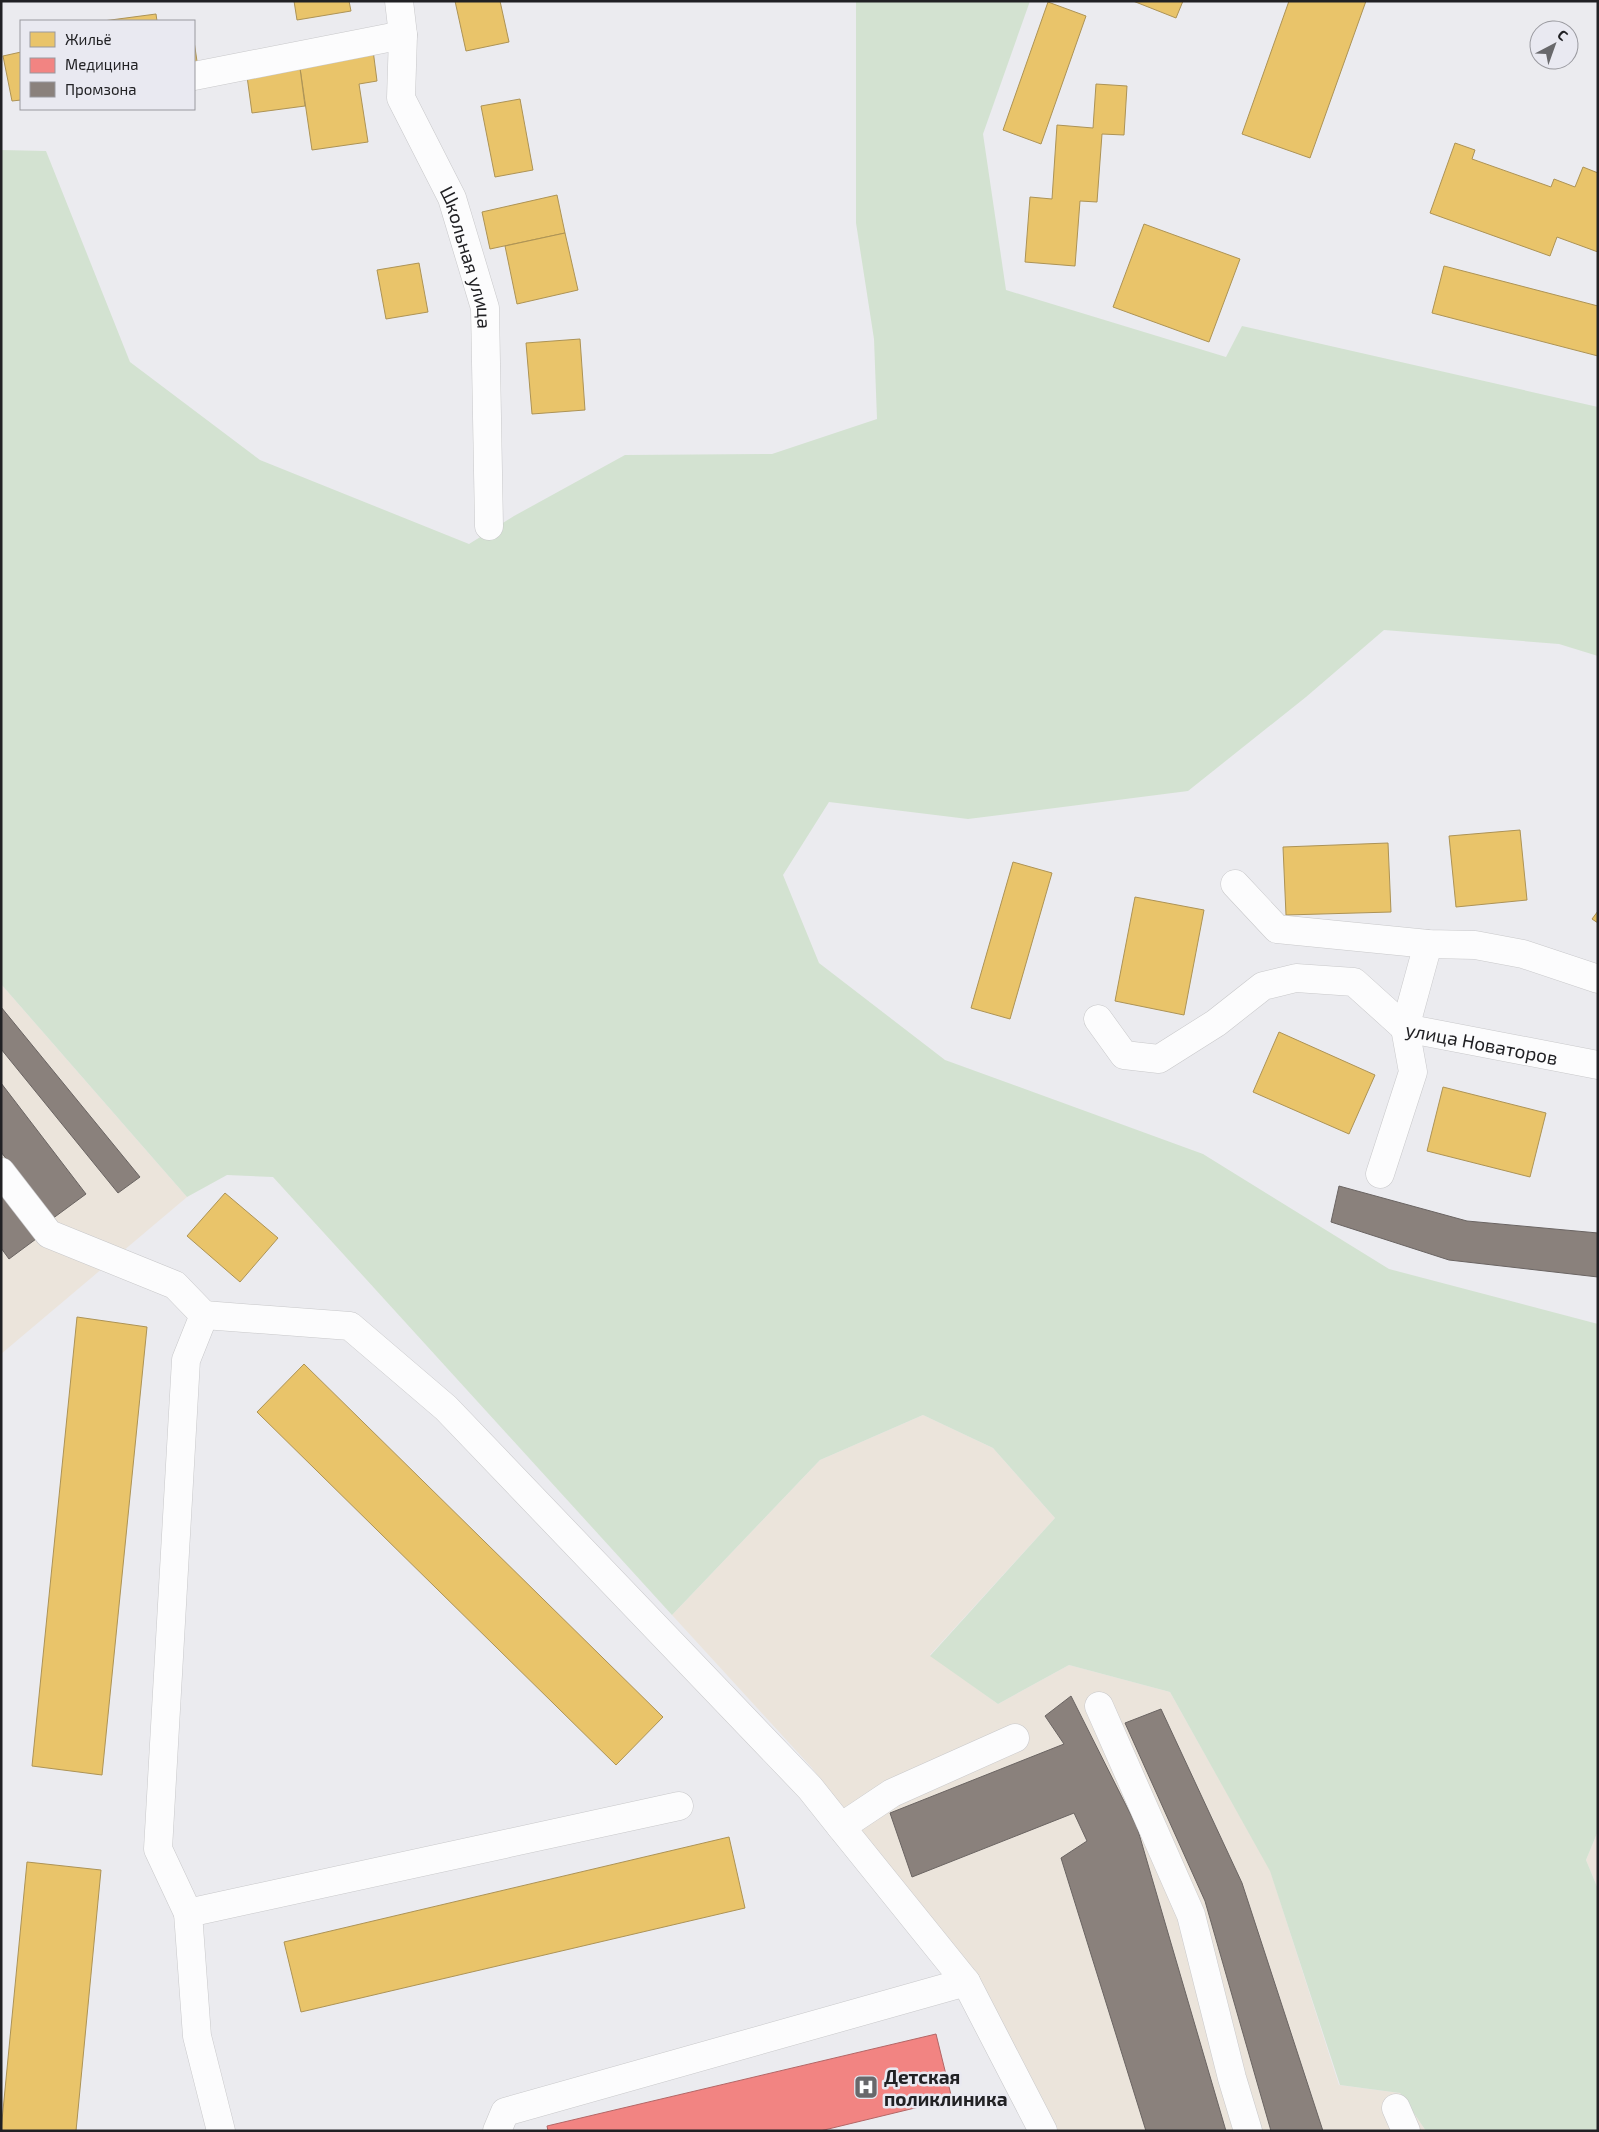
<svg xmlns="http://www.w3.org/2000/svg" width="1599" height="2132" font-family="'Exo 2',sans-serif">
<rect width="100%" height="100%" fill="#ebebef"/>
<g fill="#ebe4db">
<path d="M1,984L187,1197L1,1354Z"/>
<path d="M923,1415L993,1448L1055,1518L930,1655L998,1704L1069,1665L1170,1692L1270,1870L1339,2085L1400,2093L1426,2131H1042L998,2014L812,1768L672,1615L820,1460Z"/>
<path d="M1598,1831V1889L1586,1860Z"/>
</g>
<path fill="#d3e2d1" d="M856,1H1030L983,134L1006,290L1226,357L1242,326L1598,407V656L1559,644L1384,630L1306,697L1188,791L968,819L829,802L783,875L819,963L945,1060L1203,1154L1389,1269L1598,1324V1831L1586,1860L1598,1889V2131H1426L1400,2093L1340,2085L1270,1871L1170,1692L1069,1665L998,1704L930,1656L1055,1518L993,1448L923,1415L820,1460L672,1615L273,1177L227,1175L187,1197L1,984V150L46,151L130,362L260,460L469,544L514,516L625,455L772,454L877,419L874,339L856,223Z"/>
<g fill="#e9c46a" stroke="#ad9355">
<path d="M294,1H349L351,11L297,20Z"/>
<path d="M455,1H500L509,42L466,51Z"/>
<path d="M1133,1H1183L1176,18Z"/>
<path d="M1289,1H1366L1310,158L1242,134Z"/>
<path d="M1048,2L1086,16L1041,144L1003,130Z"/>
<path d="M156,14L157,21H103Z"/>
<path d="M194,41L198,68H194Z"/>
<path d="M373,50L377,81L359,84L368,142L312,150L299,61Z"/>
<path d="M21,52V100L12,101L3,56Z"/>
<path d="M299,61L305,106L252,113L246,69Z"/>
<path d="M1096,84L1127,86L1124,135L1102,134L1097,202L1080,201L1075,266L1025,262L1030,197L1052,199L1057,125L1093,128Z"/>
<path d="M520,99L533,170L495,177L481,106Z"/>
<path d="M1455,143L1475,150L1472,159L1551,187L1554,179L1575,187L1583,167L1598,173V252L1557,237L1550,256L1430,213Z"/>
<path d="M557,195L565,233L490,249L482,212Z"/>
<path d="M1144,224L1240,259L1209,342L1113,307Z"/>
<path d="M565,233L578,290L517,304L505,246Z"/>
<path d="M419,263L428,312L386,319L377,270Z"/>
<path d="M1444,266L1598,306V356L1432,313Z"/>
<path d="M580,339L585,410L532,414L526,343Z"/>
<path d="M1520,830L1527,900L1456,907L1449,836Z"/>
<path d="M1388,843L1391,912L1286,915L1283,847Z"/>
<path d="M1013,862L1052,873L1010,1019L971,1008Z"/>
<path d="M1135,897L1204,910L1184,1015L1115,1001Z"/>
<path d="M1598,911V923L1592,919Z"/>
<path d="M1279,1032L1375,1075L1349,1134L1253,1092Z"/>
<path d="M1443,1087L1546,1113L1530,1177L1427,1151Z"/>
<path d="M225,1193L278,1238L240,1282L187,1236Z"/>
<path d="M77,1317L147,1327L102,1775L32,1766Z"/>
<path d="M304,1364L663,1717L616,1765L257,1412Z"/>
<path d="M729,1837L745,1908L301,2012L284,1942Z"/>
<path d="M27,1862L101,1870L76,2131H1Z"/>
</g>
<path fill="#f28482" stroke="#b36666" d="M936,2034L952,2099L820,2131H548L547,2126Z"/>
<g fill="#8a817c" stroke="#6a6462">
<path d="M1,1007L140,1177L118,1193L1,1049Z"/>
<path d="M1,1083L86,1194L52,1219L1,1152Z"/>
<path d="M1339,1186L1467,1221L1598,1233V1277L1449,1260L1331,1222Z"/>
<path d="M1,1193L36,1239L9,1259L1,1248Z"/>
<path d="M1071,1696L1137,1827L1226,2131H1146L1061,1858L1087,1841L1074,1813L912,1877L890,1813L1064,1744L1045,1716Z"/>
<path d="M1161,1709L1242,1883L1323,2131H1271L1205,1901L1125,1723Z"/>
</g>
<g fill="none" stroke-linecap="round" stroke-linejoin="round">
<g stroke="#c8c8ca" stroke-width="29">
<g id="minor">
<path id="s1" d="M399,1L403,35L401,98L452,198L485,308L489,526"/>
<path d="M194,76L403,35"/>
<path d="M1235,884L1277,929L1428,944L1475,945L1523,954L1598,979"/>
<path id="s2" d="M1098,1019L1124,1055L1159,1059L1216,1023L1263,986L1296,978L1354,982L1405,1028L1598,1065"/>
<path d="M1,1172L49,1234L175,1285L204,1315L186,1360L158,1849L188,1913"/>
<path d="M1380,1174L1413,1072L1405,1028L1428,944"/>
<path d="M204,1315L350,1326L446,1408L810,1788L841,1827"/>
<path d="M1099,1706L1191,1915L1232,2078L1248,2131"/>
<path d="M1015,1738L892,1793L841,1827L966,1982L1043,2131"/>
<path d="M1396,2108L1406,2131"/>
<path d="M221,2131L197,2036L188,1913L679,1806"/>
<path d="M497,2131L505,2112L966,1982"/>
</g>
</g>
<use href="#minor" stroke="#fcfcfd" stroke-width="28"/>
</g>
<defs>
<g id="hospital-square" transform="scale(1.25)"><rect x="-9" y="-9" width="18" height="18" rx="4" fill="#68686b" stroke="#e9e9f1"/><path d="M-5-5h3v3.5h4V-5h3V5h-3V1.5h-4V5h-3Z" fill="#fff"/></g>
</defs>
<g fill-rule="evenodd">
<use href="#hospital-square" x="866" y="2087"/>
</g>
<g text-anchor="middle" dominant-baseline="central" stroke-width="5" stroke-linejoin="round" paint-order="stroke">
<g font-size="19" fill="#212124" stroke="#e9e9f1">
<text stroke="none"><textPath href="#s1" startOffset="271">Школьная улица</textPath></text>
<text stroke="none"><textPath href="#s2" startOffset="446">улица Новаторов</textPath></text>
</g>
<g font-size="19" font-weight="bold" fill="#212124" stroke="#e9e9f1" text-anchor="start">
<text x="884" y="2076">Детская<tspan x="884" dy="22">поликлиника</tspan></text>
</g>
</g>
<rect width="1599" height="2132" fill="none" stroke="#212124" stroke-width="5"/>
<rect x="20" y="20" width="175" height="90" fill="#e9e9f1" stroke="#99999f"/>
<rect x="30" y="32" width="25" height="15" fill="#e9c46a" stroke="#99999f"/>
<text x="65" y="45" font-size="15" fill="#212124">Жильё</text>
<rect x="30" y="58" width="25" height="15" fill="#f28482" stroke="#99999f"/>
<text x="65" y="70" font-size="15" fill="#212124">Медицина</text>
<rect x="30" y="82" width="25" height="15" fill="#8a817c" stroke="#99999f"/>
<text x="65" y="95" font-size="15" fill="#212124">Промзона</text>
<g transform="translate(1554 45) rotate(41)"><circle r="24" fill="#e9e9f1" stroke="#99999f"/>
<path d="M0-4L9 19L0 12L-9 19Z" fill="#68686b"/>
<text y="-8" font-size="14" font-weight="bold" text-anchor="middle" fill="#212124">С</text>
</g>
</svg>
